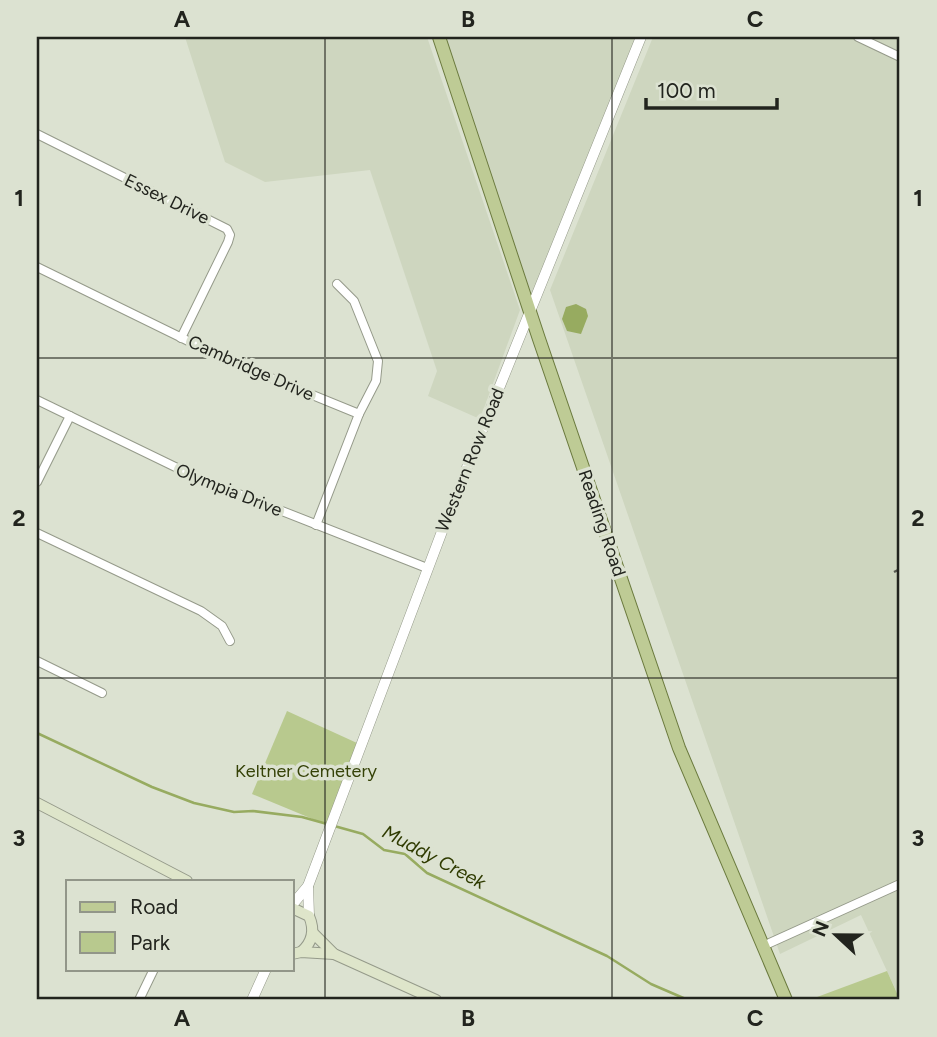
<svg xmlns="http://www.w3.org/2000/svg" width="937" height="1037" font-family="Figtree,sans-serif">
<rect width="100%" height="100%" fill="#dce2d1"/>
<g fill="#ced6bf">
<path d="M185,37H427L520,310L480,419L428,396L437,371L370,170L265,182L225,162Z"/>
<path d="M439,37H641L530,310Z"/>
<path d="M653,37H900V999L861,915L780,954L550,290Z"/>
</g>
<g fill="#b8c98e">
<path d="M287,711L357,743L332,827L252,794Z"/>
<path d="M887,971L900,1000H809Z"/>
</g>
<path fill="#97ab60" d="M576,304L586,309L588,316L581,334L567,331L562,319L566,307Z"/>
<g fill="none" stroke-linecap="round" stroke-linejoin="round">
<path stroke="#97ab60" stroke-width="2.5" d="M37,733L152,787L194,803L234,812L253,811L302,817L363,834L384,850L405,854L427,873L607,956L651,984L688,1000"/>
<g stroke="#959a8a" stroke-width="10">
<g id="minor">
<path d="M858,37L900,57"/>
<path d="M37,134L227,229L230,235L228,242L181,338"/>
<path d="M37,267L229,361L359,414L316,525"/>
<path d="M337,284L354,301L378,361L376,381L359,414"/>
<path d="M37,400L198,478L427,568"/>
<path d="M37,482L70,416"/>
<path d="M37,533L201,611L222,626L230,641"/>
<path d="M37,661L102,693"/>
<path d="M763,946L900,884"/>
<path d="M139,1000L154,969"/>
</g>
</g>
<g stroke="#959a8a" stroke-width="11">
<g id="tertiary">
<path d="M308,886L309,916"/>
<path d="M292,905L308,886L455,497L641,37"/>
<path d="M252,1000L266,969"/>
</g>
</g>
<g stroke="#959a8a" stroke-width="12">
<g id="secondary">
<path d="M37,803L187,881"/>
<path d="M292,908L309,916C315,930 313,942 301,952"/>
<path d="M313,933L334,954L436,1000"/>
<path d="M292,954L301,952L334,954"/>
</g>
</g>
<g stroke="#6b7a3e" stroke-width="14">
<path id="primary" d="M439,37L539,339L679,748L786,1000"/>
</g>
<use href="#minor" stroke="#fff" stroke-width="8"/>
<use href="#tertiary" stroke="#fff" stroke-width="10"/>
<use href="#secondary" stroke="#dee5ca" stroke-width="10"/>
<use href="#primary" stroke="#becb95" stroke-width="12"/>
<path stroke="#585b52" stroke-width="2.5" stroke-dasharray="12 12" stroke-linecap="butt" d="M894,572L900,569"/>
</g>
<path fill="none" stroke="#22241e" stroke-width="2" stroke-opacity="0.55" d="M325,37V1000M612,37V1000M37,358H900M37,678H900"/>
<g text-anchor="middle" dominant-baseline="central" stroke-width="7" stroke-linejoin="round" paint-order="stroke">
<g font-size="18" fill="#22241e" stroke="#dce2d1">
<text transform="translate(167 199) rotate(26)">Essex Drive</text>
<text transform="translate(251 368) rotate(24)">Cambridge Drive</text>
<text transform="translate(470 460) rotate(-68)">Western Row Road</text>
<text transform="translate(229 490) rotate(22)">Olympia Drive</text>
<text transform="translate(602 523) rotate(71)">Reading Road</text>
</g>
<g font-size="18" fill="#354207" stroke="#dce2d1">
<text x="306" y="771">Keltner Cemetery</text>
</g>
<g font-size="19" font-style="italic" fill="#2f3b00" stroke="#dce2d1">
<text transform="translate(434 857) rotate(28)">Muddy Creek</text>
</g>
</g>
<rect width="937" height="1037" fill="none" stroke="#dce2d1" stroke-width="77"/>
<rect x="66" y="880" width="228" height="91" fill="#dce2d1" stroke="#929689" stroke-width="2"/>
<rect x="80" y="902" width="35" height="10" fill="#becb95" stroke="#929689" stroke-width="2"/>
<text x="130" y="914" font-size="21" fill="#22241e">Road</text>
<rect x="80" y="932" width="35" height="21" fill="#b8c98e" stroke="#929689" stroke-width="2"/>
<text x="130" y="950" font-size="21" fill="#22241e">Park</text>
<g transform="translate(836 935) rotate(292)" stroke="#dce2d1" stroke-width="5" paint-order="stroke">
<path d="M0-5L12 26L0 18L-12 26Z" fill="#22241e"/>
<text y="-10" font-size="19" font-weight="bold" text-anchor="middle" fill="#22241e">N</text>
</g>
<path d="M646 98v10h131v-10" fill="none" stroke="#22241e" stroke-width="3.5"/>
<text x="657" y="98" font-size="21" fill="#22241e" stroke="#dce2d1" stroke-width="5" paint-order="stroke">100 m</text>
<rect x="38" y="38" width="860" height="960" fill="none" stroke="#22241e" stroke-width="2.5"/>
<g font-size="23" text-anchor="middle" font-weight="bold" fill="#22241e">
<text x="182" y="27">A</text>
<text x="468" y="27">B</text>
<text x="755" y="27">C</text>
<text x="19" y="206">1</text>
<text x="918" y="206">1</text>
<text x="19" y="526">2</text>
<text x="918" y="526">2</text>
<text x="19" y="846">3</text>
<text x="918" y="846">3</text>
<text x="182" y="1026">A</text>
<text x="468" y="1026">B</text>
<text x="755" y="1026">C</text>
</g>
</svg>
